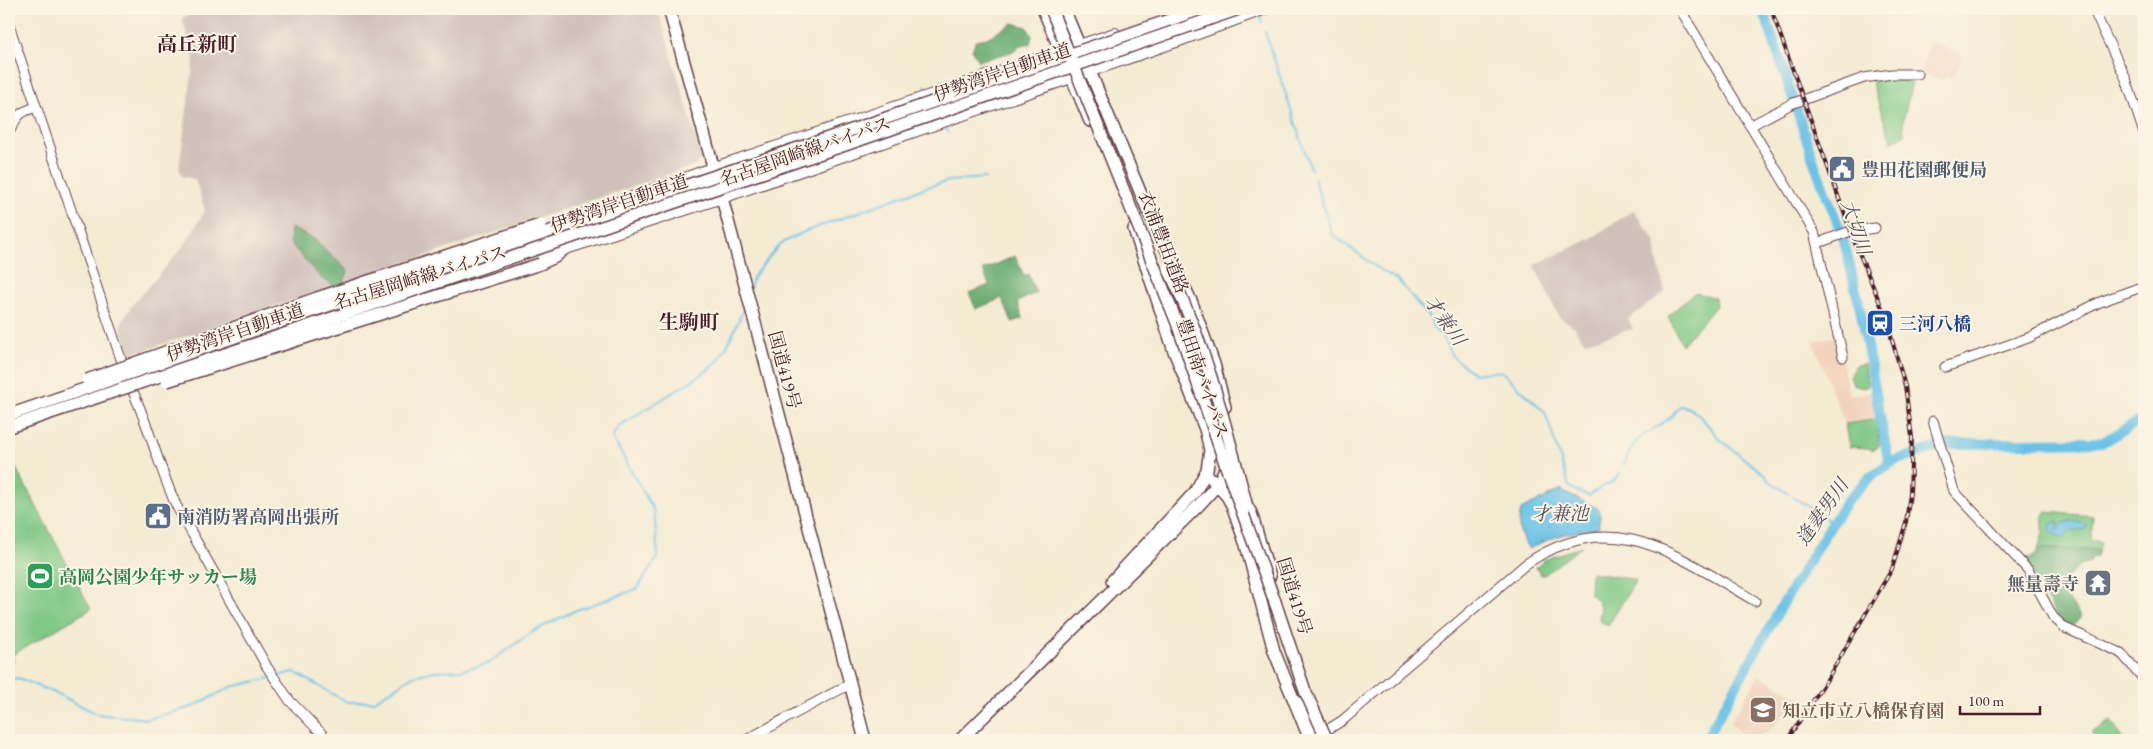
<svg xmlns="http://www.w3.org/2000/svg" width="2153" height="749" font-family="'EB Garamond','Noto Serif JP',serif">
<rect width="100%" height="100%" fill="#fcf5e5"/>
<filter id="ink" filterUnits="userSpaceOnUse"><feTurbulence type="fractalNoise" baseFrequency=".02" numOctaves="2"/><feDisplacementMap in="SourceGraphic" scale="10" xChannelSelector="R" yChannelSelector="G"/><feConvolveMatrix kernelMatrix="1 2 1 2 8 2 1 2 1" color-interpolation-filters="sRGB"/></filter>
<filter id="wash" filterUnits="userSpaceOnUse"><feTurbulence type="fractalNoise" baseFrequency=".0096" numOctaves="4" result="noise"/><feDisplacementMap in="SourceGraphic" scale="20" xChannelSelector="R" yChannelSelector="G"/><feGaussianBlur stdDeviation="1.12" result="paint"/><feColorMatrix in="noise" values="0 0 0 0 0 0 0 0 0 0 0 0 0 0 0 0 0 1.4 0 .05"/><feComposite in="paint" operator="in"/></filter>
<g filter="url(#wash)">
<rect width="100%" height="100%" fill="#f4ebd3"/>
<g fill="#f2d4be">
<path d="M1930,42L1962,55L1955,78L1945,76L1943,80L1920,73Z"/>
<path d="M1837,336L1849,395L1872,392L1875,417L1844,423L1813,341Z"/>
<path d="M1759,675L1799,697L1773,727L1756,740H1748L1730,723Z"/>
</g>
<g fill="#cfc0ba">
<path d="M191,9H658L702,158L694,166L130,355L120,325L131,307L186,243L205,210L195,179L182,176L179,168L194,59L182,18L193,13Z"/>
<path d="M1633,210L1655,240L1657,259L1665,292L1628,319L1633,329L1585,342L1573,326L1559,317L1534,265L1592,238Z"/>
</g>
<g fill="#7fc885" stroke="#647458">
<path d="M1892,77L1913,78L1903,121L1904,135L1891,142L1871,80Z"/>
<path d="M1694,293L1715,297L1716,306L1682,345L1668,316Z"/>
<path d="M1864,364L1868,386L1863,388L1854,385L1849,376L1856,365Z"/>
<path d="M1877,419L1879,446L1873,450L1868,448L1849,447L1845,424Z"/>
<path d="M9,455L91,609L9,657Z"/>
<path d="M2046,512L2093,516L2091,540L2101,542L2099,550L2038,549L2043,533V515Z"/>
<path d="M1582,546L1544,575L1540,574L1536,568L1544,560Z"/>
<path d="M1591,572L1636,580L1608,626L1600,621L1599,617L1601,611L1598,602L1590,594Z"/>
<path d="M2111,721L2124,740H2097L2091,733Z"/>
</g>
<g fill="#67ac72" stroke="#58664e">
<path d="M1013,23L1027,27L1032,36L1030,44L1021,45L1015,51L978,61L972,50L976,40L987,38Z"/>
<path d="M291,228L314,239L348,271L341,290L321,278L290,243Z"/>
<path d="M1015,256L1024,276L1028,274L1036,293L1017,302L1023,318L1012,322L1002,298L976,309L969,293L989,285L983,270Z"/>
<path d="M2038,549L2099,550L2097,556L2090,559L2091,562L2082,564L2064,580L2069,584L2062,591L2081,617L2071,628L2059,620L2023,560L2036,555Z"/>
</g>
<g fill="#6ac3e7" stroke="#5a7189">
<path d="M1562,489L1563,492L1599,509L1600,517L1598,528C1573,531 1551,536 1529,549C1519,536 1517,526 1521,510Z"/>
<path d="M2058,521L2059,525L2056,528L2058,531L2062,524L2071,521L2086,524V529L2069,531L2064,538L2052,533L2050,528L2051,524Z"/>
</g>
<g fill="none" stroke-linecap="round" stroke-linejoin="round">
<g stroke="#6ac3e7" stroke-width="2">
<path d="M1260,16L1262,22"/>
<path d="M1265,32L1311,170"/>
<path d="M925,85L929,92"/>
<path d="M944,126L948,133"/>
<path d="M1314,178L1332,234L1373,265L1399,281L1432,321L1433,327L1443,338L1452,356L1474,374L1501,371L1545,412L1569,486L1576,491L1589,496C1598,486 1613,486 1620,473"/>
<path d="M750,288L753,277L780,244L804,232L927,187L949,181L985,178"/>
<path d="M1624,464C1638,431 1642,439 1667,420C1672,417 1675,410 1680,406C1697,406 1710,430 1721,440C1735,452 1750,463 1765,475L1768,480L1789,494"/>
<path d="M1793,497L1820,514"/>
<path d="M1825,517L1832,524"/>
<path d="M9,651L14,661L9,664"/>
<path d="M277,676L294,672L347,702L374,701L413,676L434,671L461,670L487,664L534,631L574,611L637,589L658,557L654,511L612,437L619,426L704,373L718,361L728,344L746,304"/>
<path d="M9,680L18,678L60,695L97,714L148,719L192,707L231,687L270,678"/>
</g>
<g stroke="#6ac3e7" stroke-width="10">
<path d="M1763,9L1816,168L1843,237L1860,308L1889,464"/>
<path d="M1705,740L1784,602L1827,531L1847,501L1869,478L1894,461L1946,444L2103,442L2144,418"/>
</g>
</g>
</g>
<g filter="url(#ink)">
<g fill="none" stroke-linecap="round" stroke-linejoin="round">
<g stroke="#643e44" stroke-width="11">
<g id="secondary">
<path d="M1680,9L1814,232L1843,357"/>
<path d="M2093,9L2126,79L2144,133"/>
<path d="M9,25L129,383C148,422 158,465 176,505L267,667L290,701L328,740"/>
<path d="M1750,126L1791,104L1864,78L1892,74H1918"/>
<path d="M9,132C18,116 17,113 36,107"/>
<path d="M1818,243L1848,232L1875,228"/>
<path d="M1945,367L2028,338L2100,302L2144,286"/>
<path d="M1933,421L1954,491L2028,570L2053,617L2065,628L2121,653L2144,679"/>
<path d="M1319,735L1343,720L1526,564C1613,504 1677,556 1755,601"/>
<path d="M746,740L850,684"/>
</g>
</g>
<g stroke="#643e44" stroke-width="12">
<g id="primary">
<path d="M577,217L712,168L1115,33"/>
<path d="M427,291L563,250L722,198L1176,42L1265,9"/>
</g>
</g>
<g stroke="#643e44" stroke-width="14">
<g id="highway">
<path d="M669,9L722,198L865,740"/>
<path d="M1043,9L1090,121"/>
<path d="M1064,9L1146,206L1192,303L1214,364L1225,407"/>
<path d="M540,264L555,257L563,250"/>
<path d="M1212,479L1227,496L1232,505L1246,545L1274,651L1310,740"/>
<path d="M1243,499L1251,513L1270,576"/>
<path d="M1112,581L1195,492L1207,470L1210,450L1205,429L1174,351L1134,229"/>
<path d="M1301,703L1318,740"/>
<path d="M960,740L1199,505L1218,484L1228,462"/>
</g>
</g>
<use href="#secondary" stroke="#fff" stroke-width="9"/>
<use href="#primary" stroke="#fff" stroke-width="10"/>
<use href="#highway" stroke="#fff" stroke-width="11"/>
<g stroke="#4a1f2b" stroke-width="4">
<path id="rail" d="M1771,9L1855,243L1885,315L1905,386L1912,437L1910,493L1906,522L1892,569L1826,681L1787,740"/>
</g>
<use href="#rail" stroke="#fcf5e5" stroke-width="2" stroke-dasharray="5.5" stroke-linecap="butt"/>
<g stroke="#643e44" stroke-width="14" stroke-linecap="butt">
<g id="highway-bridge">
<path d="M1051,9L1177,323L1229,475L1276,605"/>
<path d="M1168,268C1205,343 1226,426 1247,507"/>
<path d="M87,380L317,298L540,225"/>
<path d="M167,381L540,264"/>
<path d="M9,415L241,335L843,133L1201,9"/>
<path d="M9,427L848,144L1239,9"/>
<path d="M1274,599L1305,691L1327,740"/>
</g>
</g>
<use href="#highway-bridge" stroke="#fff" stroke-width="11"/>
</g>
</g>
<defs>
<g id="civic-square" transform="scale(1.4375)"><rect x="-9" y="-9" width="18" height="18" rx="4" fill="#5c6f8a" stroke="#fcf5e5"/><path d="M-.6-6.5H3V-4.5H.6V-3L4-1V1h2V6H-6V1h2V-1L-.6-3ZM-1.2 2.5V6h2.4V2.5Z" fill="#fff"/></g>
<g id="station-square" transform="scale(1.4375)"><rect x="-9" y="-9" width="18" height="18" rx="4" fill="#1a4fb4" stroke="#fcf5e5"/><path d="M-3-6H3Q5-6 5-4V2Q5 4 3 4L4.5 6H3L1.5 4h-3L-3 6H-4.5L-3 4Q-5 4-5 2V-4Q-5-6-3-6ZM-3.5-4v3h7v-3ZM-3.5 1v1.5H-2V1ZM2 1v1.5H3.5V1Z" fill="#fff"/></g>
<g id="stadium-square" transform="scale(1.4375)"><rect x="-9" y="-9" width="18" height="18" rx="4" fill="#2e9e5b" stroke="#fcf5e5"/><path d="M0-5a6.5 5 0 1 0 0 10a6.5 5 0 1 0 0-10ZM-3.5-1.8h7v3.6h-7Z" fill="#fff"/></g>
<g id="temple-square" transform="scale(1.4375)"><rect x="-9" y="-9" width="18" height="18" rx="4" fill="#6b7280" stroke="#fcf5e5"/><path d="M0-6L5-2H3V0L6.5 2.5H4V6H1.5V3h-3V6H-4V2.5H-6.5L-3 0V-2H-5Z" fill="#fff"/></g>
<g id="school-square" transform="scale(1.4375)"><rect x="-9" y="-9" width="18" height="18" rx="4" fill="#8d6e63" stroke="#fcf5e5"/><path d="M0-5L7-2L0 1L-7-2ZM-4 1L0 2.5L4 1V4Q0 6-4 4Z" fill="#fff"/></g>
</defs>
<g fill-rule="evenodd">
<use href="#civic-square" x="1842" y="169"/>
<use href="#station-square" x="1880" y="323"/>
<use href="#civic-square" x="158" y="516"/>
<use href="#stadium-square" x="40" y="576"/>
<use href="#temple-square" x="2098" y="583"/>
<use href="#school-square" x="1763" y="710"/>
</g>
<g text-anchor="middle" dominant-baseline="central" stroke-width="4" stroke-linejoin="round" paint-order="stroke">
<g font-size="18" fill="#4a1f2b" stroke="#fcf5e5">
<text transform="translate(1002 72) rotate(-19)">伊勢湾岸自動車道</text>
<text transform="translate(805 151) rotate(-19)">名古屋岡崎線バイパス</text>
<text transform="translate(619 203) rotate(-19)">伊勢湾岸自動車道</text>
<text transform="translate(1164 242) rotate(69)">衣浦豊田道路</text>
<text transform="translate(420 277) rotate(-17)">名古屋岡崎線バイパス</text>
<text transform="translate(235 332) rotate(-19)">伊勢湾岸自動車道</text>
<text transform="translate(785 370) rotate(75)">国道419号</text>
<text transform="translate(1203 378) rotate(71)">豊田南バイパス</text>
<text transform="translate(1295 596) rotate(73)">国道419号</text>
</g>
<g font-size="18" font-weight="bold" fill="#4e5e75" stroke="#fcf5e5" text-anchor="start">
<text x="1861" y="169">豊田花園郵便局</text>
<text x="177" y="516">南消防署高岡出張所</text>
</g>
<g font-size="18" font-weight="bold" fill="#164399" stroke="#fcf5e5" text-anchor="start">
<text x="1899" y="323">三河八橋</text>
</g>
<g font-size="18" font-weight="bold" fill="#27864d" stroke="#fcf5e5" text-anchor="start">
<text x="59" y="576">高岡公園少年サッカー場</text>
</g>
<g font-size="18" font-weight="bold" fill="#5b616d" stroke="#fcf5e5" text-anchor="end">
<text x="2079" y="583">無量壽寺</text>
</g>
<g font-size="18" font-weight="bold" fill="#785e54" stroke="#fcf5e5" text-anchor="start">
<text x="1782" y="710">知立市立八橋保育園</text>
</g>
<g font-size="19" font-style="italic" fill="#545063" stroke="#fcf5e5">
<text transform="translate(1856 227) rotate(72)">大切川</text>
<text transform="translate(1445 320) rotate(55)">才兼川</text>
<text transform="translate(1822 512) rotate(-55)">逢妻男川</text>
<text x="1560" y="513">才兼池</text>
</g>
<g font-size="20" font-weight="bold" fill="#4a1f2b" stroke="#fcf5e5">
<text x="197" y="44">高丘新町</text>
<text x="689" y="322">生駒町</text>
</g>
</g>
<rect width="2153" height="749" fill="none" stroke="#fcf5e5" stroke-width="30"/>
<path d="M1960 706v8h80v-8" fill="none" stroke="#4a1f2b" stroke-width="2.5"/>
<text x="1968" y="706" font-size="15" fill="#4a1f2b" stroke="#fcf5e5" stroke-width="4" paint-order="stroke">100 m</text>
</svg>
